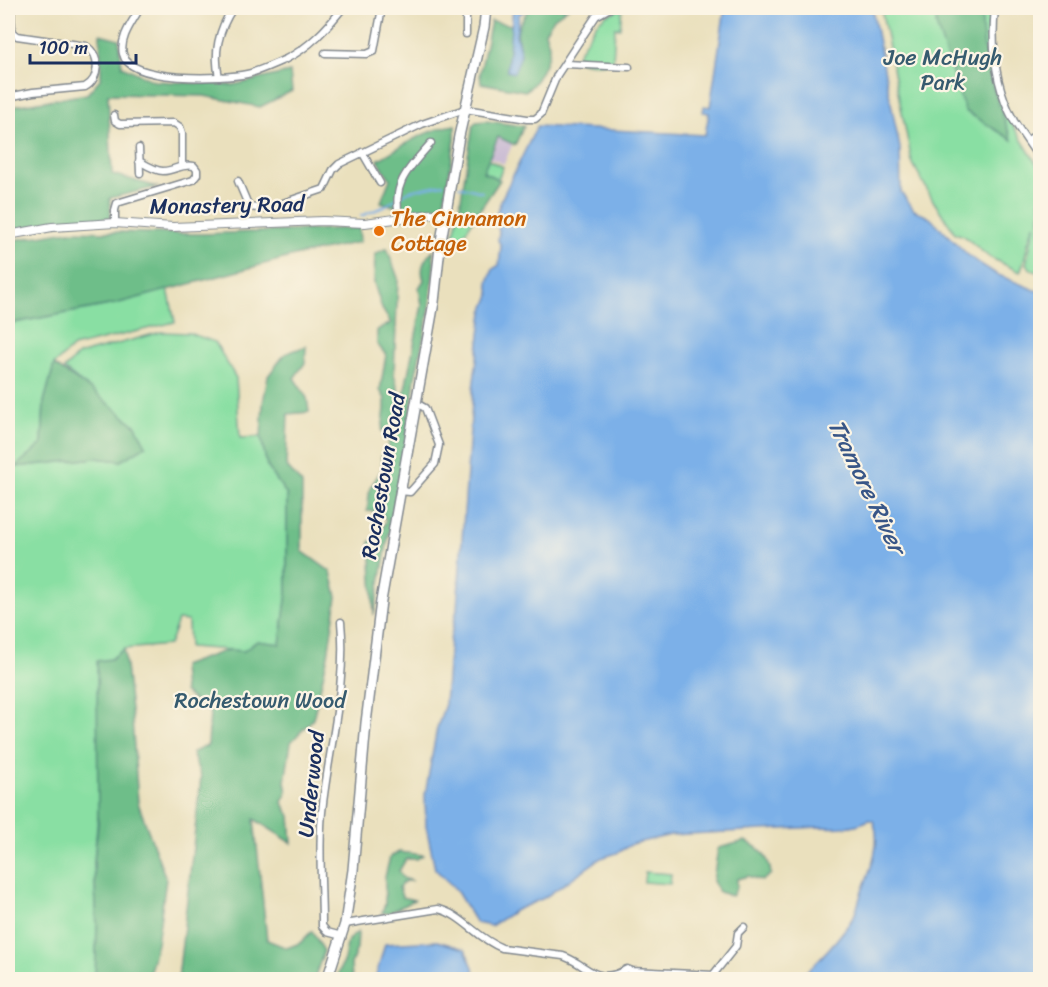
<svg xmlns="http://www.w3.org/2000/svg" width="1048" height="987" font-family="Sriracha,sans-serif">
<rect width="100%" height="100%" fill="#fcf5e5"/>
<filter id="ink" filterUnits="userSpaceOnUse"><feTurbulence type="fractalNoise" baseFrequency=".0167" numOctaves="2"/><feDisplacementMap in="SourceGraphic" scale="12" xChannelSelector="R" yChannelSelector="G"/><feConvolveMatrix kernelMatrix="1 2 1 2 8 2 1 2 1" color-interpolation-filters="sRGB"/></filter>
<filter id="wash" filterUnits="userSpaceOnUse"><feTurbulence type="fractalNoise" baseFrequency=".008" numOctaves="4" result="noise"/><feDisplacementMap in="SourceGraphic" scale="24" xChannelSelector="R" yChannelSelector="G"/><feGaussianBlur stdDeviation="1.35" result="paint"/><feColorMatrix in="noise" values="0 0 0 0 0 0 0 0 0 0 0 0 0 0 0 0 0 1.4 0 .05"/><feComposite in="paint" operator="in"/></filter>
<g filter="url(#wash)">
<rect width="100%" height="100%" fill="#eae0bd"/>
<path fill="#ccbed4" d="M498,137L513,143L504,164L489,158Z"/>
<g fill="#89dfa3" stroke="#528780" stroke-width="1.5">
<path d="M881,8H990L988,49L1005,113L1040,169V273L1032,270L1026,264L1035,223C1027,239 1027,256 1020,272L989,257L964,236L955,233L934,202L912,162Z"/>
<path d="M622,9L620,28H615L613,60C605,66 586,64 577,60V55L596,24L606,15Z"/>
<path d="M488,160L503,167L498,179L483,172Z"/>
<path d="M459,211L477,214L462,237L453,239Z"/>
<path d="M168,289L175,322L73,347L54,365L44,402L42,444L16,467L96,458L121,461L136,426L64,369L78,355L161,332L189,333L215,342L236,378L240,438L261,437L267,466L287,495V593L280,644L257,641L244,651L189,647L188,621L178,620L169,645L124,649L111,659L94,862L97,927L95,979L8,980V324L115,304Z"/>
<path d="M645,872L671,874L670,884L644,882Z"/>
</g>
<g fill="#6ebe89" stroke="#447674" stroke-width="1.5">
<path d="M530,8H568L554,18L545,32C546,37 549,42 549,46C550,58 536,86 525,91L481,83L480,73L491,21L512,25L507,71L521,55C515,31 515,28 530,8Z"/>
<path d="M937,8H967L982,19C982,65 996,98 1012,140L965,111L936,25Z"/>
<path d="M100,34L119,39L122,66L154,81L233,85L290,72L292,91L260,107L204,96L108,94L112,174L157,187L110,198L111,218L8,230V107L87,94L101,78Z"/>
<path d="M486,121L524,126L515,145L498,137L483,172L500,180L477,214L459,211L473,125L476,122Z"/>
<path d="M455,125V140L445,198L442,205L407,212V210L381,202L390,179L378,160C402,146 426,129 455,125Z"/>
<path d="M359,228L360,242L298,255L115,304L8,324V241L69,231L202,234Z"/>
<path d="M387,248L398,278L394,374L402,404L422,305L419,288L424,280C419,267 425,259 433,250L434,263L430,307L415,378L410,419L374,615L370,542L380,535L386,520L381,512L367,511L370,488L383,468L381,457L388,449L390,431H382L385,409V399L380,390L386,355L377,344V330L391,323L382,309L374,283L375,254Z"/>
<path d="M306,346L305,363L294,378L307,398L309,412L288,414L286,466L302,484V551L331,572L337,597L328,655L313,719L291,742L285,782L287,792L282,802L290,816L292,843L254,819L267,940L287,948L300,943L312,931L324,951L314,979H178L201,777L192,753L208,745L210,713L184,692L182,666L227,650L244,651L257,641L280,644L287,593V495L267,466L261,437L263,403L268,376L285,354Z"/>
<path d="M54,365L92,390L136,426L146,446L121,461L96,458L15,467L42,444L44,402Z"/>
<path d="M124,649L132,719L138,803L166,879L157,943L148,979H95L97,927L94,862L98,823L97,661L111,659Z"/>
<path d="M745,841C761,848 769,857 771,874L762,881L748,876L737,879V887L732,896L719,892L713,881L718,848Z"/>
<path d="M399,852L423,855L417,859H406L399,871L403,878L412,881H405L399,887L402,897L414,900L389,913H382L385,904V877L390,857Z"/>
<path d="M358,932L357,948L351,964L352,979H336L344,959L348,940Z"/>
</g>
<g fill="#7bb0e8" stroke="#4b70a3" stroke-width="1.5">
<path d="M513,8H528L519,15L516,35L521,55L514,73L507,71Z"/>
<path d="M725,8H872L900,148L901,192L914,210L930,218L970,257L996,274L1040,292V979H798C816,964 842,936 854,916C857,909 859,901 861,894C869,872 883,844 873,821L869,820C853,828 837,828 819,827L671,835L632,844L617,853L601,858L544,898L516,910L491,926L476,923L456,890L435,869L426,826L425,795L437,728L445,704L450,640L457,609L473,389L483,312L490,295L488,282L493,269L499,265L501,246L498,240L499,232L496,215L501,200L537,126L705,135L709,113L703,112L704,106L710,107Z"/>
<path d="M437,941L465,949L475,972L473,978L442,979L424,976L422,979H375L385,944Z"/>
</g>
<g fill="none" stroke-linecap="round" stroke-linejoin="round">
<g stroke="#7bb0e8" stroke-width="2">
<path d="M459,186L482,192"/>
<path d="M361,216L383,207L409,191L443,184"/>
</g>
</g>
</g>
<g filter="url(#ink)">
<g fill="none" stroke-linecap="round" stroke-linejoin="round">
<g stroke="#82888e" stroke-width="9">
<g id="minor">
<path d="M140,8C133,21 119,38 123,54C129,83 224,79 247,74C260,71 274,64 286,59C310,47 327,28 343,8"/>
<path d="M995,8C991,46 995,86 1014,121C1022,134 1032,147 1040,160"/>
<path d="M466,34V8"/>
<path d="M325,53L367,54L374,51L382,8"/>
<path d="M566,64L629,67"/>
<path d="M219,77C213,51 219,29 233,8"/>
<path d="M8,97L33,92L85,87C100,79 101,55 86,46L17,36L12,32L11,8"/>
<path d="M114,115L115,121L120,124L174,123L180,127L182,133V165"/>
<path d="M1028,140L1040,132"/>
<path d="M139,148L140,173"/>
<path d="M362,152L380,183"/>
<path d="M238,181L249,207L265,209L324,189L333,170L339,164L422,124L465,109L527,119H535L541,114L557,75L578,43L596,16L610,8"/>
<path d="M400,219C390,184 410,167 431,143"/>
<path d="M115,223V210L117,203L193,180L197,175V170L194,166C182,163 174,171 163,171C155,171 146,165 139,161"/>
<path d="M399,491L410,492L435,464L439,445L425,408L416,403"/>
<path d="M341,622C347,682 330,744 323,803C318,843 322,886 322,926L327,932L342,936"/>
<path d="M345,924L438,909C462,914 476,938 502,948L563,956C589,965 596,987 627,969L632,971L713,975L736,946L738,933L744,927"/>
</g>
</g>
<g stroke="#82888e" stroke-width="10">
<path id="tertiary" d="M8,235L52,227L115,223L173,227L323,221L365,223L432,214L446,215"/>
</g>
<g stroke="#82888e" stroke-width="12">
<path id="secondary" d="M327,980L345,924L353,870L366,723L381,601L434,302L440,247L459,136L484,27L486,8"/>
</g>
<use href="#minor" stroke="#fff" stroke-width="6"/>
<use href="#tertiary" stroke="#fff" stroke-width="8"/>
<use href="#secondary" stroke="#fff" stroke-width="9"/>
</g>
</g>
<circle fill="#e8710a" stroke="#fcf5e5" stroke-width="2" cx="379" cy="231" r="6"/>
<g text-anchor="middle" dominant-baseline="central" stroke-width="4.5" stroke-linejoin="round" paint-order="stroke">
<g font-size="22" fill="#365b6f" stroke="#fcf5e5">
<text x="943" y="57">Joe McHugh<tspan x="943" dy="25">Park</tspan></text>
<text x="260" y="700">Rochestown Wood</text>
</g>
<g font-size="22" fill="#1b2f5e" stroke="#fcf5e5">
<text transform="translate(227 205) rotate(-1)">Monastery Road</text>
<text transform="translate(383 476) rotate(-80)">Rochestown Road</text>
<text transform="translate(311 784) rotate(-84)">Underwood</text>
</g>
<g font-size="22" fill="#c56008" stroke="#fcf5e5" text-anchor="start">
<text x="391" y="218">The Cinnamon<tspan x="391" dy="25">Cottage</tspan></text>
</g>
<g font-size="24" font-style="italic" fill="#385687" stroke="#fcf5e5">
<text transform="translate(867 486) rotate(64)">Tramore River</text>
</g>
</g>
<rect width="1048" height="987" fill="none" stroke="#fcf5e5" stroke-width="30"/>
<path d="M30 54v9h106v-9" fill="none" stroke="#1b2f5e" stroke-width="3"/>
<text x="39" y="54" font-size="18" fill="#1b2f5e" stroke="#fcf5e5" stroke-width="4.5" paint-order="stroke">100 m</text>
</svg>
